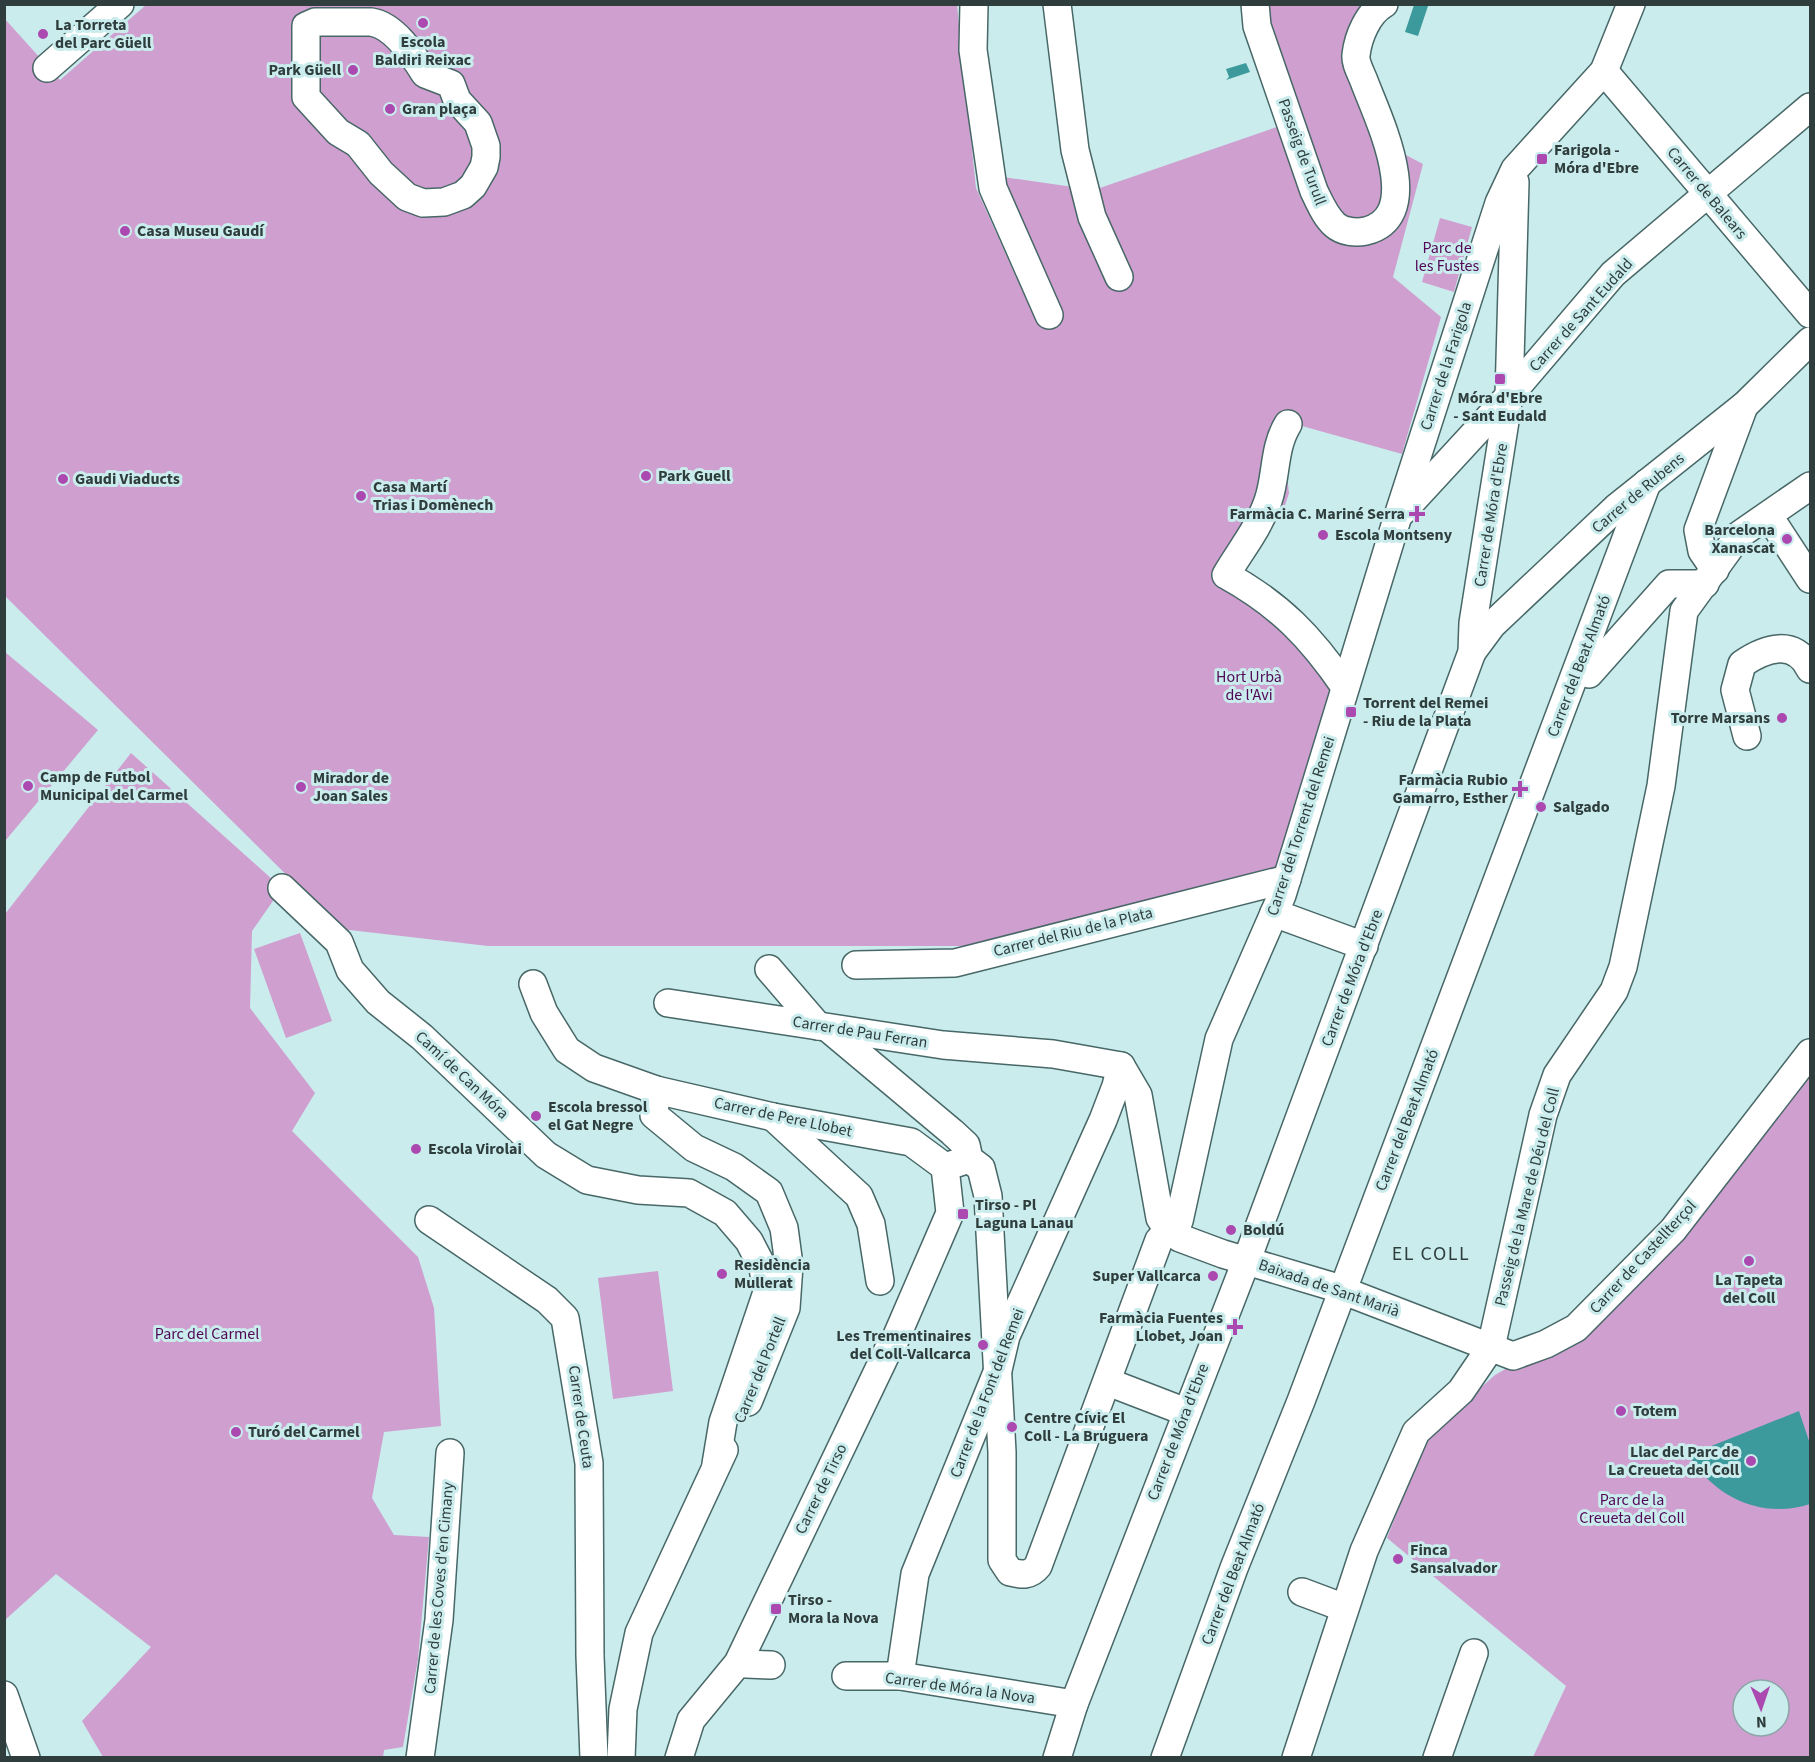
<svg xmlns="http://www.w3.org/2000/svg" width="1815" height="1762" font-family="'Source Sans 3',sans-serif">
<rect width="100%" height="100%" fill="#caeced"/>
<g fill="#cf9fcf" fill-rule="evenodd">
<path d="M1363,4L1354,29L1381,142L1423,164L1393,277L1441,317L1402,454L1295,424L1285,459L1289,493L1283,512L1239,573L1291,631L1333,685L1282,870L971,946H488L341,929L5,596L4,18L60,80L146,5H957L976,188L1031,310L1060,306L1003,177L1094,190L1303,118L1277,62L1265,5Z"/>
<path d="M1440,218L1472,227L1454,292L1422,282Z"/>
<path d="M5,652L98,730L5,841Z"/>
<path d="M131,753L282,888L252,931L250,1008L315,1093L292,1131L418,1257L434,1308L441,1426L384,1432L372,1498L394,1535L429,1537L418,1659L403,1747L384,1750L383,1758L103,1757L82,1721L151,1647L56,1574L5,1620V914Z"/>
<path d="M300,933L332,1021L286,1038L254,949Z"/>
<path d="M1810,1063V1757H1533L1566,1686L1387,1538L1427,1436L1495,1375L1521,1360L1570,1342ZM1743,1690H1779V1726H1743Z"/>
<path d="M658,1271L673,1391L613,1399L598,1278Z"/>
</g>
<g fill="#3c999c">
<path d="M1414,5L1428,6L1418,36L1405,32Z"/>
<path d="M1246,63L1250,72L1226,80L1229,77L1226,69Z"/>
<path d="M1799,1411L1810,1444V1504C1763,1520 1713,1497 1689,1455Z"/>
</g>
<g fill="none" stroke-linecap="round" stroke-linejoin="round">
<g stroke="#486767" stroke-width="30">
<g id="minor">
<path d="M974,4L973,50L993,188L1049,315"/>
<path d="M1057,4L1075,150L1092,217L1119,277"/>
<path d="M1255,4L1257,26L1314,191C1320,203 1325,216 1335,225C1343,232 1356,233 1366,231C1427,216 1377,116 1364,81C1361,73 1355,63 1356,55C1358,37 1368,13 1384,4"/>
<path d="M371,22C394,25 414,56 425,74L451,84L457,100L478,123L486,146V157L484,167L473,186L463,195L444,202L423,203L407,197L381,173L358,144L338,132L306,97V26L315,22Z"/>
<path d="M47,68L120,4"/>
<path d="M1604,71L1810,314"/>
<path d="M1288,424C1273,448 1277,476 1268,501C1259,528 1240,551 1226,575C1280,605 1311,637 1345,687"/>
<path d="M1403,511L1509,396L1613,274L1810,107"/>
<path d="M1774,524L1810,579"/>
<path d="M1715,570L1702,551L1698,530L1744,406"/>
<path d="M1472,652L1492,625L1617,507L1745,405L1810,341"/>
<path d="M1589,674L1669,584H1705"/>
<path d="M1747,736L1735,690L1742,664C1765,648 1795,638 1810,669"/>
<path d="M282,888L339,942L350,970L378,1002L422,1037L546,1155L587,1180L638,1190L689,1193L725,1213L749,1241L763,1268L767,1292L723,1422L716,1464"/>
<path d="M1274,913L1364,946"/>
<path d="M856,965L955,963L1287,879"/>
<path d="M769,969L818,1026"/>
<path d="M533,984L544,1013L567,1050L594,1068L656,1090L773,1117L911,1142L945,1167"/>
<path d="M668,1003L943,1045L1053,1054L1121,1066L1138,1095L1160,1218L1168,1230L1180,1238L1223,1254L1331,1286L1513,1356L1546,1344L1576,1328L1673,1230L1810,1053"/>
<path d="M829,1029L952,1132L966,1145L969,1159L981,1168L988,1196L1002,1452V1560L1010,1572C1022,1575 1030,1576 1038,1566L1159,1240L1179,1221L1219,1039L1282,895L1397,519L1499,203L1515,169L1604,71L1631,4"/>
<path d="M656,1090L654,1115L694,1148L734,1167L769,1192L784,1228L789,1265L786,1308L748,1402"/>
<path d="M773,1117L859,1196L871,1224L880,1281"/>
<path d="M429,1220L547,1300L565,1318L589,1463L590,1656L594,1758"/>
<path d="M1108,1382L1186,1412"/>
<path d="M1302,1592L1334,1604"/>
<path d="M746,1664L771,1665"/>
<path d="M846,1676H900L1074,1704"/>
<path d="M900,1676L915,1574L998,1370L1006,1336L1103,1120L1116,1086L1121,1066"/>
<path d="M4,1695L26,1758"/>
<path d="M420,1758L439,1620L450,1453"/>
<path d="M621,1758L623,1709L639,1633L724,1450"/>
<path d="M679,1758L691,1720L738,1663L888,1350L892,1347L950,1213L945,1167L969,1159"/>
<path d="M1057,1758L1074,1704L1252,1246L1472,652L1473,623L1509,396L1515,182"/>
<path d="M1165,1758L1234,1568L1301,1401L1647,483"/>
<path d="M1296,1758L1364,1551L1416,1432L1461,1391L1491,1347L1543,1115L1557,1075L1614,991L1623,967L1661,786L1684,611L1739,535L1810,486"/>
<path d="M1437,1758L1474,1653"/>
</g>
</g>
<use href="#minor" stroke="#fff" stroke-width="27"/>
</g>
<g fill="#ac49b0" stroke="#caeced" stroke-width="2">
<circle cx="423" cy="23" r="6"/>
<circle cx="43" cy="34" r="6"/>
<circle cx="353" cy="70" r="6"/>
<circle cx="390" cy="109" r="6"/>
<rect x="1536" y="153" width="12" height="12" rx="3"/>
<circle cx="125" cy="231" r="6"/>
<rect x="1494" y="373" width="12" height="12" rx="3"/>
<circle cx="646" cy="476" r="6"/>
<circle cx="63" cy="479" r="6"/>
<circle cx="361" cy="496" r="6"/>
<path d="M1414 505h6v6h6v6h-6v6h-6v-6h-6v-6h6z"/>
<circle cx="1323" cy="535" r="6"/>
<circle cx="1787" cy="539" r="6"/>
<rect x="1345" y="706" width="12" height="12" rx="3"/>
<circle cx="1782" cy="718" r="6"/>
<circle cx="28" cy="786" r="6"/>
<circle cx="301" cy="787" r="6"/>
<path d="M1517 780h6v6h6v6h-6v6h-6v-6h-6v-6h6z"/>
<circle cx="1541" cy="807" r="6"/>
<circle cx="536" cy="1116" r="6"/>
<circle cx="416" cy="1149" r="6"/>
<rect x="957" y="1208" width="12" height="12" rx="3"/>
<circle cx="1231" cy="1230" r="6"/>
<circle cx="1749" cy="1261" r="6"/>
<circle cx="722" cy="1274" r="6"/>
<circle cx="1213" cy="1276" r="6"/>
<path d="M1232 1318h6v6h6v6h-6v6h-6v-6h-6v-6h6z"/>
<circle cx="983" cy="1345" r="6"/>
<circle cx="1621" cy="1411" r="6"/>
<circle cx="1012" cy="1427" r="6"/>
<circle cx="236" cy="1432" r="6"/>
<circle cx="1751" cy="1461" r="6"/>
<circle cx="1398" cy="1559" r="6"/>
<rect x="770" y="1603" width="12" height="12" rx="3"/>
</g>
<g text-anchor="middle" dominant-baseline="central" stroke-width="6" stroke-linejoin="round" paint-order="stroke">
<g font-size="16" font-weight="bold" fill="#2f3d3d" stroke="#caeced" text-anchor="start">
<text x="55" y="25">La Torreta<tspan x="55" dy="18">del Parc Güell</tspan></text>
<text x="423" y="42" text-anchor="middle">Escola<tspan x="423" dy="18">Baldiri Reixac</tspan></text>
<text x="341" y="70" text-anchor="end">Park Güell</text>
<text x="402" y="109">Gran plaça</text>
<text x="1554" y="150">Farigola -<tspan x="1554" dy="18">Móra d'Ebre</tspan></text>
<text x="137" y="231">Casa Museu Gaudí</text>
<text x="1500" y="398" text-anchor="middle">Móra d'Ebre<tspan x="1500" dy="18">- Sant Eudald</tspan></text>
<text x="658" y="476">Park Guell</text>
<text x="75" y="479">Gaudi Viaducts</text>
<text x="373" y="487">Casa Martí<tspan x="373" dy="18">Trias i Domènech</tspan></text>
<text x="1405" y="514" text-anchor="end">Farmàcia C. Mariné Serra</text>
<text x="1775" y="530" text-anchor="end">Barcelona<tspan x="1775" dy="18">Xanascat</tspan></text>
<text x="1335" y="535">Escola Montseny</text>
<text x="1363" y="703">Torrent del Remei<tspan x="1363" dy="18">- Riu de la Plata</tspan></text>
<text x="1770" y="718" text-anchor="end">Torre Marsans</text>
<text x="40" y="777">Camp de Futbol<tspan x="40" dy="18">Municipal del Carmel</tspan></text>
<text x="313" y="778">Mirador de<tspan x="313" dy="18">Joan Sales</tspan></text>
<text x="1508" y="780" text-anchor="end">Farmàcia Rubio<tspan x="1508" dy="18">Gamarro, Esther</tspan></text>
<text x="1553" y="807">Salgado</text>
<text x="548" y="1107">Escola bressol<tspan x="548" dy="18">el Gat Negre</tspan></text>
<text x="428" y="1149">Escola Virolai</text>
<text x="975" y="1205">Tirso - Pl<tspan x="975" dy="18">Laguna Lanau</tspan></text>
<text x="1243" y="1230">Boldú</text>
<text x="734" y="1265">Residència<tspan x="734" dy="18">Mullerat</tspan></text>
<text x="1201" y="1276" text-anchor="end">Super Vallcarca</text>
<text x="1749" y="1280" text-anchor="middle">La Tapeta<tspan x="1749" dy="18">del Coll</tspan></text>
<text x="1223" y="1318" text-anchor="end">Farmàcia Fuentes<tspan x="1223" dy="18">Llobet, Joan</tspan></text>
<text x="971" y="1336" text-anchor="end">Les Trementinaires<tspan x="971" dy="18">del Coll-Vallcarca</tspan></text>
<text x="1633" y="1411">Totem</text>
<text x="1024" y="1418">Centre Cívic El<tspan x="1024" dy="18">Coll - La Bruguera</tspan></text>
<text x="248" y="1432">Turó del Carmel</text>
<text x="1739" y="1452" text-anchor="end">Llac del Parc de<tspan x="1739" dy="18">La Creueta del Coll</tspan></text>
<text x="1410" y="1550">Finca<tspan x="1410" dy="18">Sansalvador</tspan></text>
<text x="788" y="1600">Tirso -<tspan x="788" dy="18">Mora la Nova</tspan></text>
</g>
<g font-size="16" fill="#2f3d3d" stroke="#caeced">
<text transform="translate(1302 152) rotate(70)">Passeig de Turull</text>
<text transform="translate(1707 193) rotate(50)">Carrer de Balears</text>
<text transform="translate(1581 315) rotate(-48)">Carrer de Sant Eudald</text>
<text transform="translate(1446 366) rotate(-72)">Carrer de la Farigola</text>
<text transform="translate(1638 493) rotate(-40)">Carrer de Rubens</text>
<text transform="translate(1491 515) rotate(-81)">Carrer de Móra d'Ebre</text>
<text transform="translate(1579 666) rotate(-69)">Carrer del Beat Almató</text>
<text transform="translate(1301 826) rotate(-72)">Carrer del Torrent del Remei</text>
<text transform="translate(1073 932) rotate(-14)">Carrer del Riu de la Plata</text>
<text transform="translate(1352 978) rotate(-69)">Carrer de Móra d'Ebre</text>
<text transform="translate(860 1032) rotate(9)">Carrer de Pau Ferran</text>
<text transform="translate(462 1075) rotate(43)">Camí de Can Móra</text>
<text transform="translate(783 1117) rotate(12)">Carrer de Pere Llobet</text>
<text transform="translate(1407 1120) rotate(-69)">Carrer del Beat Almató</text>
<text transform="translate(1527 1197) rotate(-76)">Passeig de la Mare de Déu del Coll</text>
<text transform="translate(1643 1257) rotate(-47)">Carrer de Castellterçol</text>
<text transform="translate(1329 1288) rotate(19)">Baixada de Sant Marià</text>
<text transform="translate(760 1370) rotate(-68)">Carrer del Portell</text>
<text transform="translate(987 1393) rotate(-69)">Carrer de la Font del Remei</text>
<text transform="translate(581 1417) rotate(82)">Carrer de Ceuta</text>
<text transform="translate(1178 1432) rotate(-69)">Carrer de Móra d'Ebre</text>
<text transform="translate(821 1489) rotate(-64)">Carrer de Tirso</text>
<text transform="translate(1233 1574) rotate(-69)">Carrer del Beat Almató</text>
<text transform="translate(439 1588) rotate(-85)">Carrer de les Coves d'en Cimany</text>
<text transform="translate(960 1688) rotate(8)">Carrer de Móra la Nova</text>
</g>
<g font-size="16" fill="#510655" stroke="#caeced">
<text x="1447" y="248">Parc de<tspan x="1447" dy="18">les Fustes</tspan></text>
<text x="1249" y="677">Hort Urbà<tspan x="1249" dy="18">de l'Avi</tspan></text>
<text x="207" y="1334">Parc del Carmel</text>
<text x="1632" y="1500">Parc de la<tspan x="1632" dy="18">Creueta del Coll</tspan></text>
</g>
<g font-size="20" letter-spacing="1.5" fill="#2f3d3d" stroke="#caeced">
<text x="1431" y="1254">EL COLL</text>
</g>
</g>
<rect width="1815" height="1762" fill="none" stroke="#2f3d3d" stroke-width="12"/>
<g transform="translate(1761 1708) rotate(178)"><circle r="28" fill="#caeced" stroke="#8ca6a7" stroke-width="1.5"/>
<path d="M0-4.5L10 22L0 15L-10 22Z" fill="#ac49b0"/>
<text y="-9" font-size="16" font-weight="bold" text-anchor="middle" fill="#2f3d3d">N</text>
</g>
</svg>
